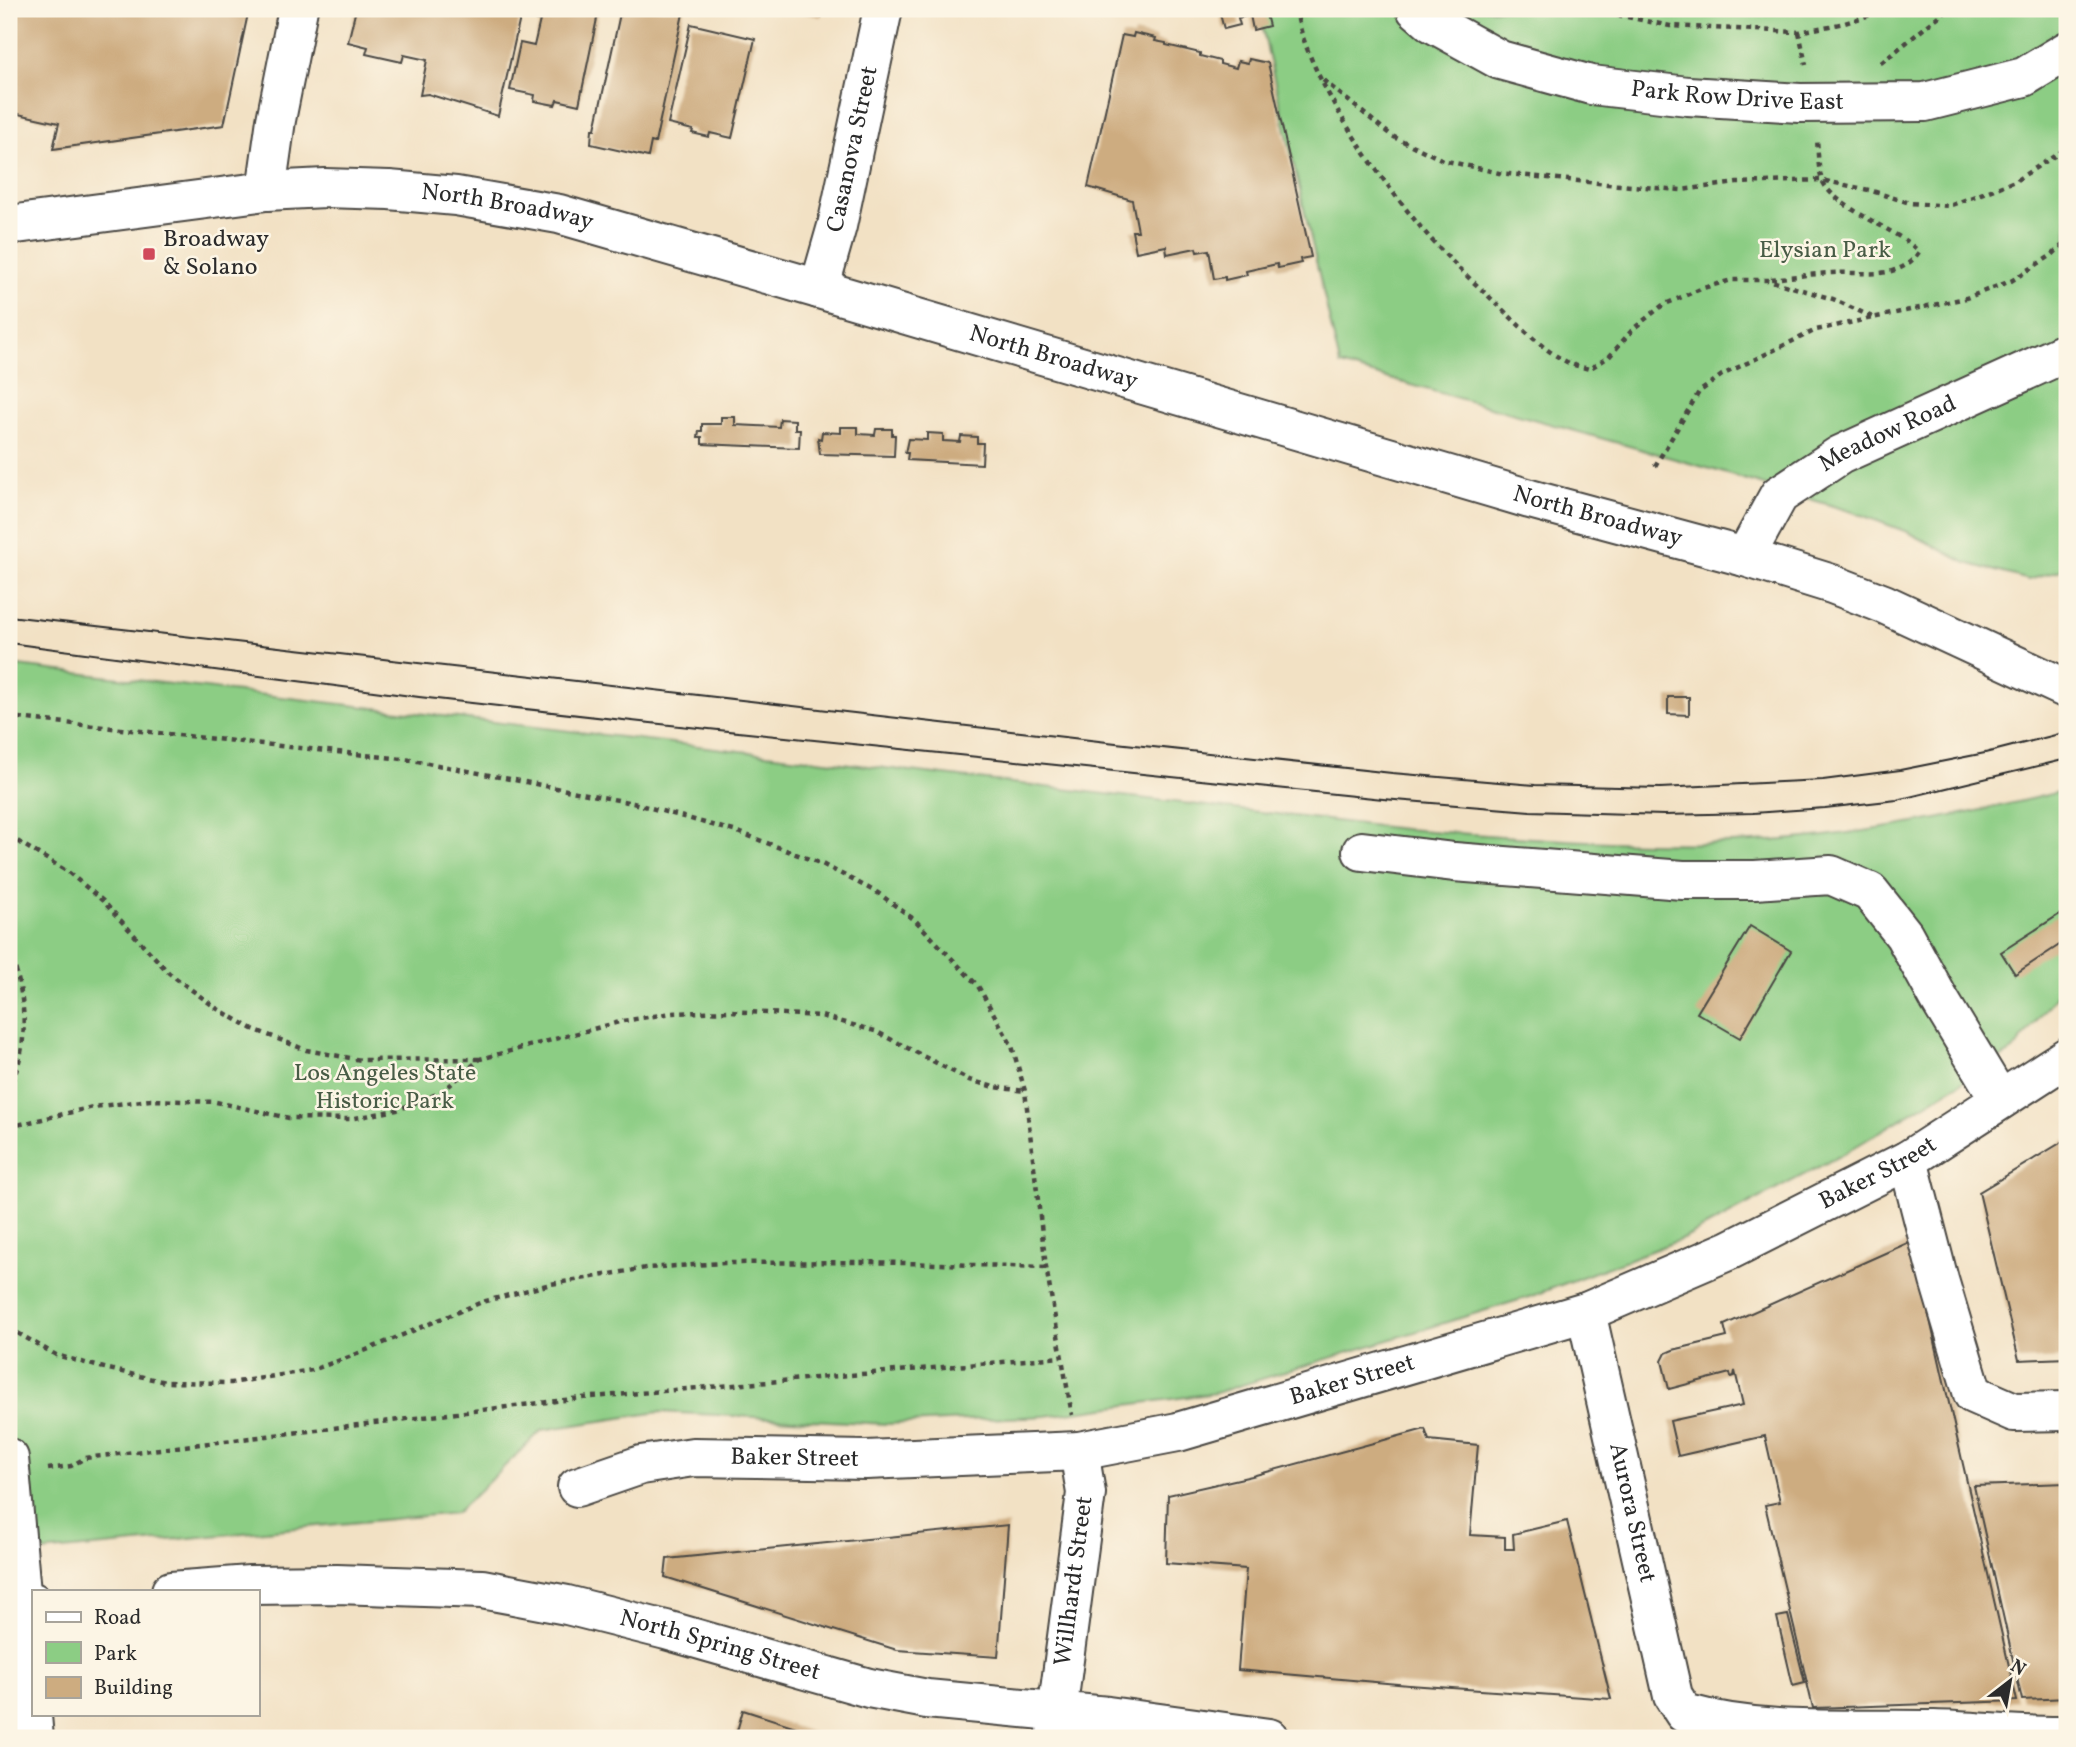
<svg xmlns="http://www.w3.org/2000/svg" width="2076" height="1747" font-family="Vollkorn,serif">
<rect width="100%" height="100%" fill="#fcf5e5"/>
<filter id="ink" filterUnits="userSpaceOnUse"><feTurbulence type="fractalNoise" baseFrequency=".0143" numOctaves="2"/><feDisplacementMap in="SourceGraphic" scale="14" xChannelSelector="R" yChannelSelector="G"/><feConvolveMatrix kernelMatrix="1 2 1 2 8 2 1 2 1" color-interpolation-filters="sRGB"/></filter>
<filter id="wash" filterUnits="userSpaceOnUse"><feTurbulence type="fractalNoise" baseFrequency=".00686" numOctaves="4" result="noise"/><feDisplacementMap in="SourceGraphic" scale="28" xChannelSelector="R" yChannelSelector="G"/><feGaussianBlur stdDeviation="1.57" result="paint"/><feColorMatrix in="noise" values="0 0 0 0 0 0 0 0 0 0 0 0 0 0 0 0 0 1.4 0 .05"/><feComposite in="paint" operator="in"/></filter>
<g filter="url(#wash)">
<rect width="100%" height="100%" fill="#f2e1c4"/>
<g fill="#8ccd84" stroke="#5c7c58" stroke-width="2">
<path d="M1258,9H2067V568L2029,580L1966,563L1910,533L1856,513L1714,470L1340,365Z"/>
<path d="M9,665L1403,829C1513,837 1622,846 1732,843C1846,839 1957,818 2067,790V982L2013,1051L1845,1153L1685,1238L1529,1297L1216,1393L1045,1416L887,1424L659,1412L542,1430L456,1513L9,1555Z"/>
</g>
<g id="blocks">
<g fill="#cdac80">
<path d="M9,9H249L224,125L53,149L59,123L9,112Z"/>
<path d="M356,9H522L498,116L428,94L420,95L427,60L404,55L402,62L366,54L368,47L348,42Z"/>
<path d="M535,9H599L579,105L557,100L555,105L534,101L535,95L510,90L520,43L534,46L540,20L532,19Z"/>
<path d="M621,9H684L655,143L651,142L648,157L591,144L592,129H595Z"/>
<path d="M786,9H823L821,17Z"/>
<path d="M1221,9H1256L1257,13L1265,11L1269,26L1253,30L1250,15L1238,18L1240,25L1224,29L1220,14H1223Z"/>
<path d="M691,24L755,39L732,138L710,133L709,137L692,133L693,130L668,124Z"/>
<path d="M1134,33L1156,38L1155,41L1166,43V45L1200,53V56L1220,61V64L1236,68L1238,61L1248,63L1249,59L1268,63L1311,257L1300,259L1301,263L1278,268L1277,264L1246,271L1247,275L1225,280V277L1214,279L1209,250L1197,252L1196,248L1167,254L1166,246L1136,252L1132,231H1138L1132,200L1088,187L1122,35L1133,37Z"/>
<path d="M721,417H735V425L779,427L780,419L795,420V429H800L799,448L702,444V437H698L699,431H702V424H721Z"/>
<path d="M841,427H858V434L875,435L876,429H892V435H895L894,456L820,454L818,438L821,439L822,432L841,433Z"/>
<path d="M927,433L943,434V441L960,442L961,436L977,437V443H983L982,464L907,460L908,453H905L908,439L927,440Z"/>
<path d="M1668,697H1689V715L1668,714Z"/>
<path d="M2060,914L2067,926V940L2015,974L2001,952Z"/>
<path d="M1750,926L1791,951L1740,1038L1697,1013Z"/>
<path d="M2067,1139V1358L2019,1360L1979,1192Z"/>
<path d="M1912,1241L2017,1701L1813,1708L1765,1505L1780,1502L1765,1436L1678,1456L1670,1421L1743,1405L1735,1371L1734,1376L1731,1377L1730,1373L1669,1389L1662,1361L1666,1353L1673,1350L1727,1337L1724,1325Z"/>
<path d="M1425,1429L1429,1440L1478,1445L1470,1535L1505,1537V1549H1514L1513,1534L1567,1521L1611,1699L1409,1685L1238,1670L1246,1569L1166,1563L1168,1495L1252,1476Z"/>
<path d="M2067,1483V1698L2022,1700L1974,1486Z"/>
<path d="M1008,1525L998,1657L897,1650L665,1577L667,1559Z"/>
<path d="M1788,1615L1805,1683L1793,1686L1777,1617Z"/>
<path d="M743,1710L830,1738H735Z"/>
</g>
</g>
</g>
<g filter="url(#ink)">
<use href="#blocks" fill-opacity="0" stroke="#494642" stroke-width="2"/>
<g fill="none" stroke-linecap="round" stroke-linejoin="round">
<g stroke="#494642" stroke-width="42">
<g id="minor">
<path id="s1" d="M1416,9L1431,22L1500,60L1591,85L1688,96L1800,103L1925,102L2024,77L2067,51"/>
<path id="s2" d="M819,289L837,226L883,9"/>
<path id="s3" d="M1745,557L1779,495L1840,455L2067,352"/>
<path d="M1362,851L1454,862L1683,880H1755L1831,875L1870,892L1904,935L1939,999L2000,1100"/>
<path d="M1908,1160L1939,1280L1973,1394L2014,1412L2067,1411"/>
<path id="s4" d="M1586,1312L1673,1696L1684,1713C1766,1736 1850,1728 1934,1730C1978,1731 2023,1737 2067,1736"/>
<path d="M9,1458L34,1738"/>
<path id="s5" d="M577,1487L641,1465L693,1457L866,1460L1079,1451L1178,1432L1586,1312L1730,1250L1908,1160L2067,1057"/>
<path id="s6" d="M1056,1738L1057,1713L1086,1493L1079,1451"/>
</g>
</g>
<g stroke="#494642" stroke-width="42">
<g id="major">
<path d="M266,191L276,120L298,9"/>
<path id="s7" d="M9,225L266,191L325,188L389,190L456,196L559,214L819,289L1530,499L1745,557L1832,584L1884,604L2067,689"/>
<path id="s8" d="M171,1591L250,1585L337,1584L482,1589L567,1605L666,1630L869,1688L927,1699L1108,1716L1269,1738"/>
<path d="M9,1604L33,1602"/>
</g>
</g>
<g stroke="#494642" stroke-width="4.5" stroke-dasharray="5 5" stroke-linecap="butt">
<path d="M1296,9C1306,78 1383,184 1430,238C1452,263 1478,286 1502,309C1522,328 1544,351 1569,363C1575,366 1583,367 1589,369L1609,357L1633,329L1663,305L1703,288L1732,280H1768L1833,299L1872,317"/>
<path d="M1588,9L1670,26L1799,32L1845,23L1889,9"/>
<path d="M1799,32L1806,65"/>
<path d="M1881,63L1948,9"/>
<path d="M1323,80L1392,136L1443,160L1499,173L1607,184L1681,190L1737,183L1821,180L1869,190L1910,203L1949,206L2015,181L2067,148"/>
<path d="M1771,279C1791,277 1811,274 1832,273C1864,271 1898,282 1919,252C1897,228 1829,207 1821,177C1818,166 1818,151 1817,139"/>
<path d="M1655,466L1699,392L1722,375L1816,330L1966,298L2011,281L2052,255L2067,241"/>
<path d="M9,717L412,760L633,803L741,833L822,864L878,893L915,920L978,986L1012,1046L1025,1091L1046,1267L1072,1415"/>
<path d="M9,836L68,872L103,901L169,973L216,1008L253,1029L306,1050L361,1060L479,1059"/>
<path d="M9,950C26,995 31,1044 9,1088"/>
<path d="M9,1127L93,1107L150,1100L216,1102L289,1118L350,1119L397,1110L442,1092L480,1059L623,1021L672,1013L730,1011L821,1016L875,1031L969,1080L994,1087L1025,1091"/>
<path d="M9,1252H11"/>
<path d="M9,1328L56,1355L100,1367L165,1382L231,1383L312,1370L352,1356L482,1302L551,1284L646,1268L724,1263L866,1262L1046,1267"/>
<path d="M48,1469L71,1466L85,1458L581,1398L1061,1357"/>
</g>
<use href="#minor" stroke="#fff" stroke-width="38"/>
<use href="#major" stroke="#fff" stroke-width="38"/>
<g stroke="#2b2b2b" stroke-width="2">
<path d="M9,616L1116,743L1392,773L1535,785L1660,788L1823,780L1900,770L1985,753L2067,732"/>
<path d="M9,643L419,697L641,722L1383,799L1530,811L1664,815L1753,813L1825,808L1897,800L2067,759"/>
</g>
</g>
</g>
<rect fill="#d1495b" stroke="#fcf5e5" stroke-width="2.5" x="142" y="247" width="14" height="14" rx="3.5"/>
<g text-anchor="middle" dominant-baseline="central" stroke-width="5" stroke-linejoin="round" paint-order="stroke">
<g font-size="24" fill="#2b2b2b" stroke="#fcf5e5">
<text stroke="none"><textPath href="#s1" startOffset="340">Park Row Drive East</textPath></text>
<text stroke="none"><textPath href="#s2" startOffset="144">Casanova Street</textPath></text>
<text stroke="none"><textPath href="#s7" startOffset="502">North Broadway</textPath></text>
<text stroke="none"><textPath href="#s7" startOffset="1069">North Broadway</textPath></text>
<text stroke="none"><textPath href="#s3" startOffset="196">Meadow Road</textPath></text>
<text stroke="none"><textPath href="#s7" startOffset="1636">North Broadway</textPath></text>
<text stroke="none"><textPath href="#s5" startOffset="1356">Baker Street</textPath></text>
<text stroke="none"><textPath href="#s5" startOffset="789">Baker Street</textPath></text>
<text stroke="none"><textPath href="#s5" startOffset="222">Baker Street</textPath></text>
<text stroke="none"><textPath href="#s4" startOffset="206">Aurora Street</textPath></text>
<text stroke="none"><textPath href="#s6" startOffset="158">Willhardt Street</textPath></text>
<text stroke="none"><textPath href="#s8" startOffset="556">North Spring Street</textPath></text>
</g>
<g font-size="24" fill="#2b2b2b" stroke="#fcf5e5" text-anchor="start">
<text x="163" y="240">Broadway<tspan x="163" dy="28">&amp; Solano</tspan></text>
</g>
<g font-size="24" fill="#485c46" stroke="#fcf5e5">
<text x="1825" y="251">Elysian Park</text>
<text x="385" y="1074">Los Angeles State<tspan x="385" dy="28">Historic Park</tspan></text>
</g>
</g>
<rect width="2076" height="1747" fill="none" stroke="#fcf5e5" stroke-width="35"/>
<rect x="32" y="1590" width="228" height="126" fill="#fcf5e5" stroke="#a8a49b" stroke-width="2"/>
<rect x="46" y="1612" width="35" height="10" fill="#ffffff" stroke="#a8a49b" stroke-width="2"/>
<text x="94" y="1624" font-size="21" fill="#2b2b2b">Road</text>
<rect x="46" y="1642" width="35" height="21" fill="#8ccd84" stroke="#a8a49b" stroke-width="2"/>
<text x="94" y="1660" font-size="21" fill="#2b2b2b">Park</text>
<rect x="46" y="1677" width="35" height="21" fill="#cdac80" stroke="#a8a49b" stroke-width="2"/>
<text x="94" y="1694" font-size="21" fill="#2b2b2b">Building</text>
<g transform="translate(2010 1681) rotate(31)" stroke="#fcf5e5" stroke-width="5" paint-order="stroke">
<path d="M0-5L12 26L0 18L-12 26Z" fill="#2b2b2b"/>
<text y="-10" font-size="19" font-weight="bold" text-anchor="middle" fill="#2b2b2b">N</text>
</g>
</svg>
